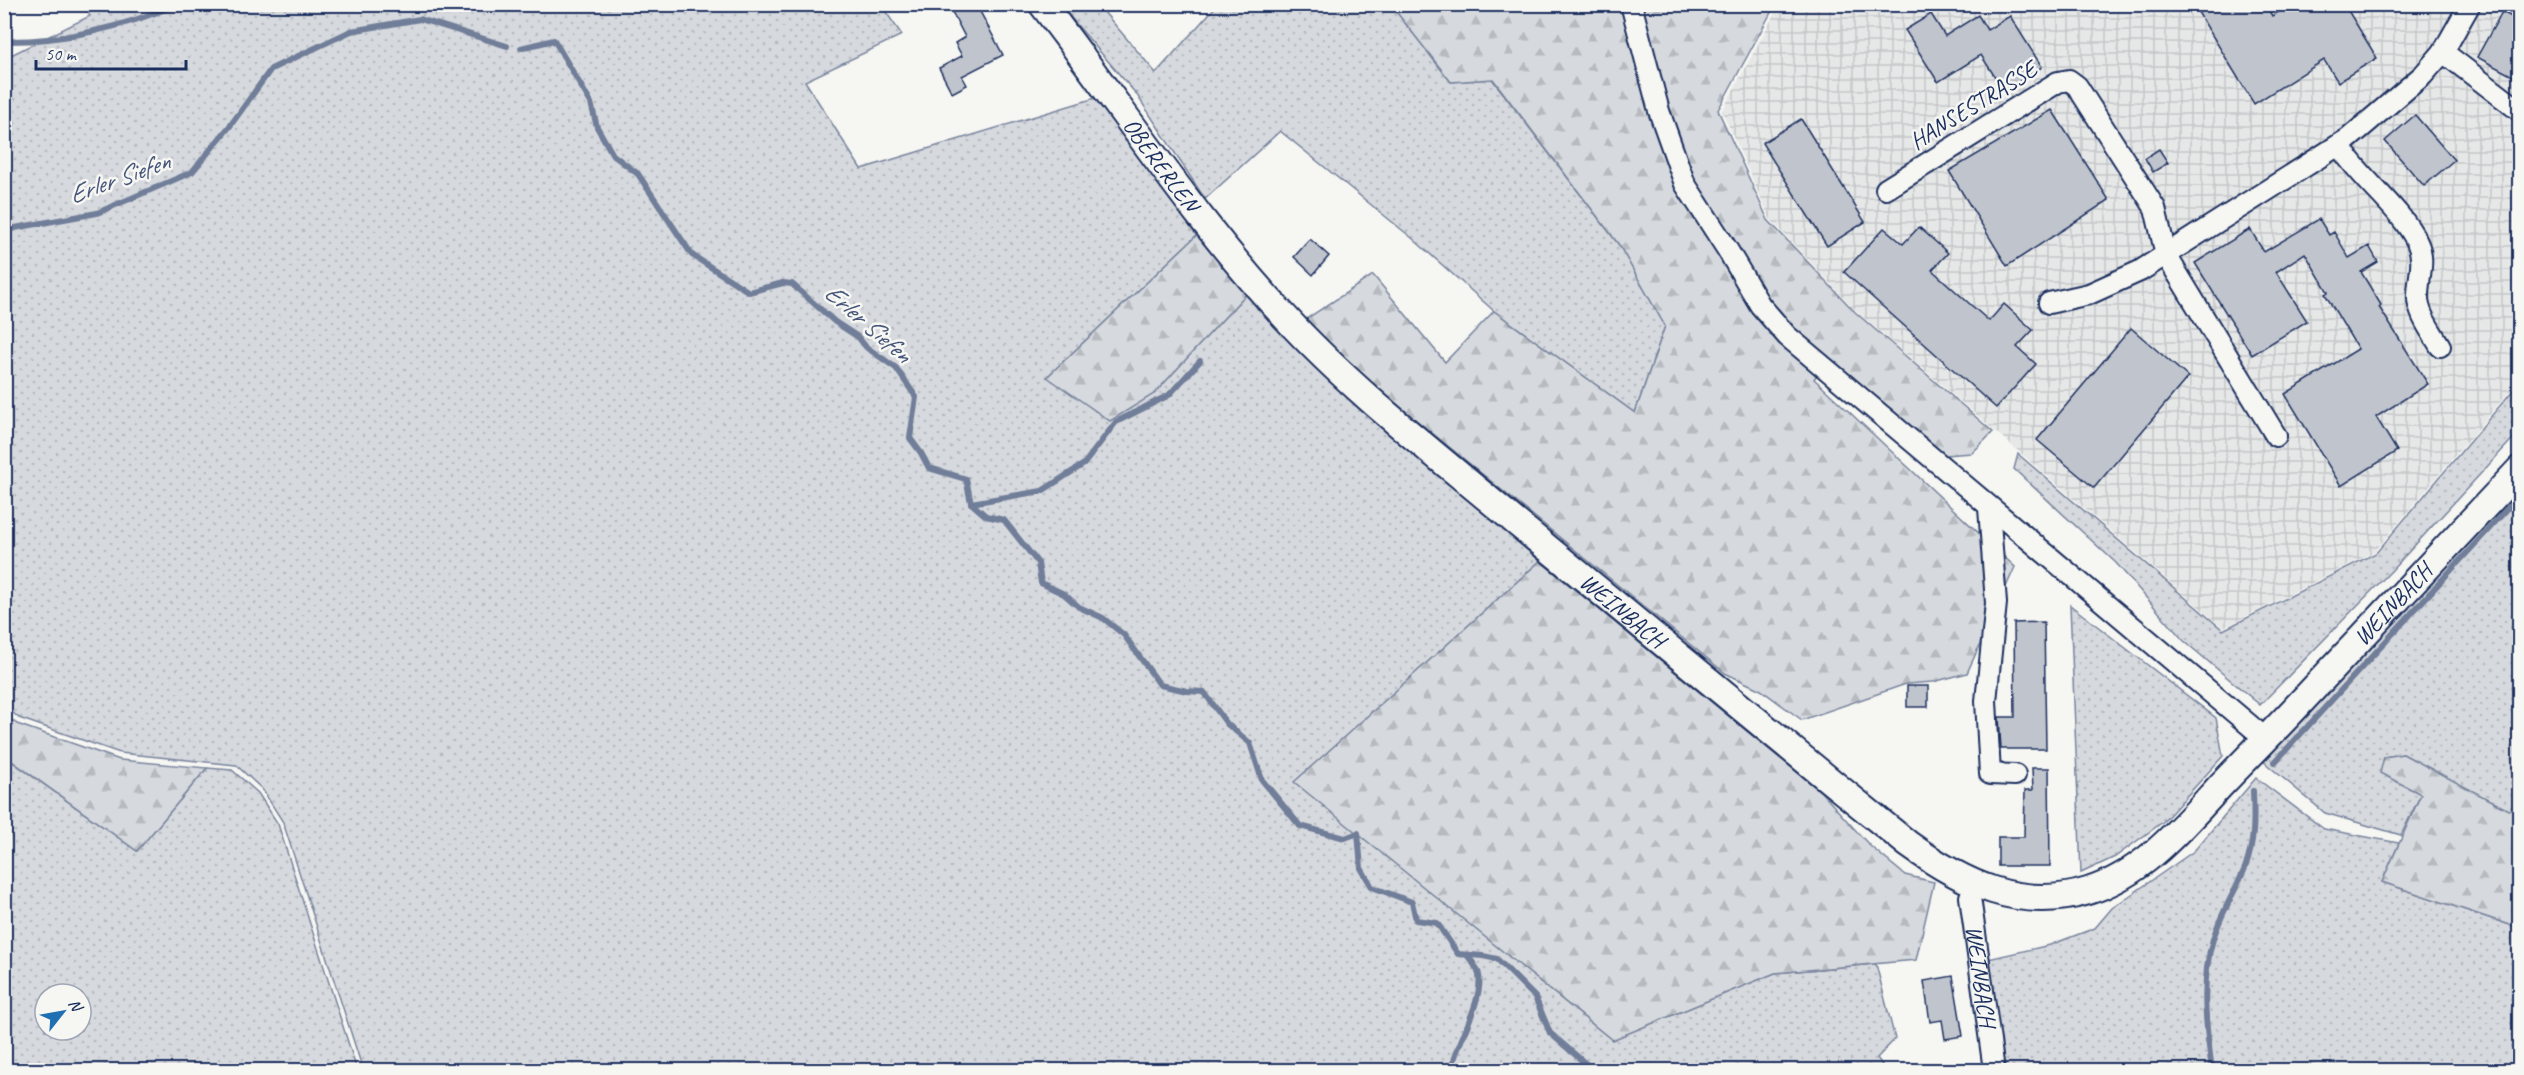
<svg xmlns="http://www.w3.org/2000/svg" width="2524" height="1075" font-family="Caveat,sans-serif">
<defs>
<pattern id="industrial-grid" width="8" height="8" patternUnits="userSpaceOnUse" patternTransform="scale(1.5)"><rect width="8" height="8" fill="#e6e7e7"/><path d="M0 4h8M4 0v8" fill="none" stroke="#c5c6c9"/></pattern>
<pattern id="grass-dots" width="8" height="8" patternUnits="userSpaceOnUse" patternTransform="scale(1.5)"><rect width="8" height="8" fill="#d6d9dd"/><path d="M2 2h.1M6 6h.1" fill="none" stroke="#b7bbc0" stroke-width="1.8" stroke-linecap="round"/></pattern>
<pattern id="forest-firs" width="22" height="20" patternUnits="userSpaceOnUse" patternTransform="scale(1.5)"><rect width="22" height="20" fill="#d6d9dd"/><path d="M5 1l3.5 6h-7zM16 11l3.5 6h-7z" fill="#b7bbc0"/></pattern>
</defs>
<rect width="100%" height="100%" fill="#f6f6f2"/>
<filter id="ink" filterUnits="userSpaceOnUse"><feTurbulence type="fractalNoise" baseFrequency=".0167" numOctaves="2"/><feDisplacementMap in="SourceGraphic" scale="12" xChannelSelector="R" yChannelSelector="G"/><feConvolveMatrix kernelMatrix="1 2 1 2 8 2 1 2 1" color-interpolation-filters="sRGB"/></filter>
<g filter="url(#ink)">
<path fill="url(#industrial-grid)" d="M1789,5H2519V380L2374,552L2223,628L1856,311L1770,219L1722,111L1775,13Z"/>
<g fill="url(#grass-dots)" stroke="#78849e" stroke-width="1.5" fill-rule="evenodd">
<path d="M84,5H881L902,35L805,81L861,169L1095,98L1199,233L1047,377L1154,394L1247,293L1350,396L1540,561L1295,782L1612,1040L1775,973L1876,964L1895,1039L1877,1058L1886,1070H363L283,822L262,789L236,765L120,753L19,718L5,706V58L90,16Z"/>
<path d="M1060,5H1098L1156,73L1217,5H1391L1451,82L1492,79L1619,245L1665,326L1635,413L1494,311L1412,238L1280,131L1205,199L1137,95Z"/>
<path d="M2519,383V432L2392,570L2260,705L2184,641L2116,563L2014,469L2018,454L2223,630L2376,553Z"/>
<path d="M2519,480V807L2508,810L2403,754L2384,757L2381,773L2421,794L2401,835L2325,813L2264,762L2456,546Z"/>
<path d="M2070,605L2216,718L2223,756L2164,821L2115,857L2081,873Z"/>
<path d="M4,756L137,851L207,768L232,770L258,793L278,824L357,1070H5ZM45,994H81V1030H45Z"/>
<path d="M2256,778L2324,829L2399,843L2382,882L2519,928V1070H1999L1988,959L2050,945L2095,928L2112,908L2194,851Z"/>
</g>
<g fill="url(#forest-firs)" stroke="#78849e" stroke-width="1.5">
<path d="M1391,5H1780L1773,9L1718,110L1768,220L1855,312L1993,432L1972,453L1945,455L1829,357L1814,379L2015,567L1967,673L1933,682L1906,684L1802,720L1761,690L1725,673L1376,387L1303,321L1373,275L1445,362L1494,311L1635,413L1665,326L1619,245L1493,79L1451,82Z"/>
<path d="M1199,233L1247,293L1154,394L1110,421L1047,377Z"/>
<path d="M1540,561L1821,792L1870,846L1905,875L1934,882L1916,960L1775,973L1612,1040L1294,782Z"/>
<path d="M4,714L17,724L120,760L207,768L137,851L5,756Z"/>
<path d="M2403,754L2508,810L2519,807V928L2382,882L2421,794L2380,773L2384,757Z"/>
</g>
<g fill="none" stroke-linecap="round" stroke-linejoin="round">
<g stroke="#717e99" stroke-width="6">
<path d="M4,41C61,42 125,27 177,4"/>
<path d="M521,48L554,40L591,103L597,127L613,155L638,174L692,255L749,292L783,283L792,284L835,322L858,337L866,347L896,368L916,397L910,438L921,453L929,468L966,479L971,503L986,516L1004,520L1038,563L1041,583L1064,594L1079,607L1103,618L1124,635L1160,685L1187,691L1204,692L1227,724L1250,743L1262,780L1300,826L1345,838L1358,833L1361,868L1372,887L1412,902L1416,920L1437,923L1458,954L1483,956L1497,959L1535,997L1550,1033L1593,1070"/>
<path d="M4,230L97,213L192,172L230,126L271,69L351,31L420,19L507,46"/>
<path d="M971,503L1042,491L1084,464L1116,422L1169,395L1200,361"/>
<path d="M2275,762L2520,495"/>
<path d="M1454,1060C1461,1036 1483,999 1479,975C1478,968 1471,960 1467,955"/>
<path d="M2212,1070C2206,1026 2200,983 2213,939C2221,913 2235,892 2245,868C2255,843 2254,817 2253,791"/>
</g>
</g>
<g fill="#c0c4cd" stroke="#1b2f5e" stroke-width="1.5">
<path d="M948,4H976L1003,55L962,76L967,85L952,93L939,68L962,56L955,43L965,37Z"/>
<path d="M2193,4H2265L2272,16L2291,4H2344L2377,58L2338,82L2324,60L2254,104Z"/>
<path d="M2502,12L2520,21V80L2477,57Z"/>
<path d="M1931,14L1945,36L1978,15L1987,30L2010,16L2042,67L2004,91L1981,55L1938,82L1905,30Z"/>
<path d="M2052,110L2109,200L2007,266L1949,171Z"/>
<path d="M2415,115L2454,160L2424,186L2385,141Z"/>
<path d="M1801,119L1865,222L1827,246L1762,143Z"/>
<path d="M2159,149L2168,163L2153,172L2145,158Z"/>
<path d="M2319,219L2329,235L2334,232L2349,258L2369,246L2378,262L2361,272L2381,305L2379,307L2428,384L2376,417L2397,451L2341,486L2285,394L2358,349L2325,294L2328,292L2305,253L2276,272L2307,321L2252,355L2195,263L2250,229L2264,252Z"/>
<path d="M1919,227L1948,253L1932,270L1962,297L1989,321L2004,304L2033,330L2017,347L2036,364L1996,408L1844,272L1884,228L1903,244Z"/>
<path d="M1310,239L1329,256L1313,275L1294,257Z"/>
<path d="M2131,328L2188,377L2094,488L2037,440Z"/>
<path d="M2044,622L2046,749H2001L1999,717H2015L2014,623Z"/>
<rect x="1907" y="686" width="21" height="21"/>
<path d="M2032,768H2049L2050,866H1998V837H2024L2025,790H2033Z"/>
<path d="M1953,976L1963,1036L1945,1039L1942,1020L1930,1022L1924,981Z"/>
</g>
<g fill="none" stroke-linecap="round" stroke-linejoin="round">
<g stroke="#1b2f5e" stroke-width="24">
<g id="minor">
<path d="M1631,4L1659,111L1685,184L1727,249L1760,305L1787,336L2266,739"/>
<path d="M2443,52L2520,111"/>
<path d="M2339,145C2360,179 2400,207 2417,242C2426,260 2418,277 2418,296C2417,313 2432,332 2440,346"/>
<path d="M1886,189L2058,82L2069,80L2077,86L2155,208L2166,255L2276,436"/>
<path d="M2049,303L2089,294L2140,271L2348,139L2423,75L2443,52L2470,4"/>
<path d="M1989,508L1996,603L1986,701L1990,774L2015,775"/>
<path id="s1" d="M1975,884L1970,897L1994,1070"/>
</g>
</g>
<g stroke="#1b2f5e" stroke-width="30">
<g id="major">
<path id="s2" d="M1042,4C1123,108 1195,221 1285,317C1355,393 1438,456 1517,523C1647,631 1777,738 1908,844C1962,883 2020,912 2088,891C2144,874 2183,826 2221,785C2247,758 2274,731 2300,703C2373,625 2446,547 2520,469"/>
</g>
</g>
<use href="#minor" stroke="#f6f6f2" stroke-width="20"/>
<use href="#major" stroke="#f6f6f2" stroke-width="26"/>
</g>
</g>
<g text-anchor="middle" dominant-baseline="central" stroke-width="5" stroke-linejoin="round" paint-order="stroke">
<g font-size="24" fill="#1b2f5e" stroke="#f6f6f2">
<text transform="translate(1973 105) rotate(-32)">HANSESTRASSE</text>
<text stroke="none"><textPath href="#s2" startOffset="200">OBERERLEN</textPath></text>
<text stroke="none"><textPath href="#s2" startOffset="1828">WEINBACH</textPath></text>
<text stroke="none"><textPath href="#s2" startOffset="844">WEINBACH</textPath></text>
<text stroke="none"><textPath href="#s1" startOffset="94">WEINBACH</textPath></text>
</g>
<g font-size="26" font-style="italic" fill="#46567b" stroke="#f6f6f2">
<text transform="translate(119 178) rotate(-20)">Erler Siefen</text>
<text transform="translate(868 323) rotate(41)">Erler Siefen</text>
</g>
</g>
<rect width="2524" height="1075" fill="none" stroke="#f6f6f2" stroke-width="24"/>
<rect x="12" y="12" width="2500" height="1051" fill="none" stroke="#1b2f5e" stroke-width="2" filter="url(#ink)"/>
<g transform="translate(63 1012) rotate(59)"><circle r="28" fill="#f6f6f2" stroke="#9ea6b7" stroke-width="1.5"/>
<path d="M0-4.5L10 22L0 15L-10 22Z" fill="#1f6fb2"/>
<text y="-9" font-size="16" font-weight="bold" text-anchor="middle" fill="#1b2f5e">N</text>
</g>
<path d="M36 60v9h150v-9" fill="none" stroke="#1b2f5e" stroke-width="3"/>
<text x="45" y="60" font-size="18" fill="#1b2f5e" stroke="#f6f6f2" stroke-width="4.5" paint-order="stroke">50 m</text>
</svg>
